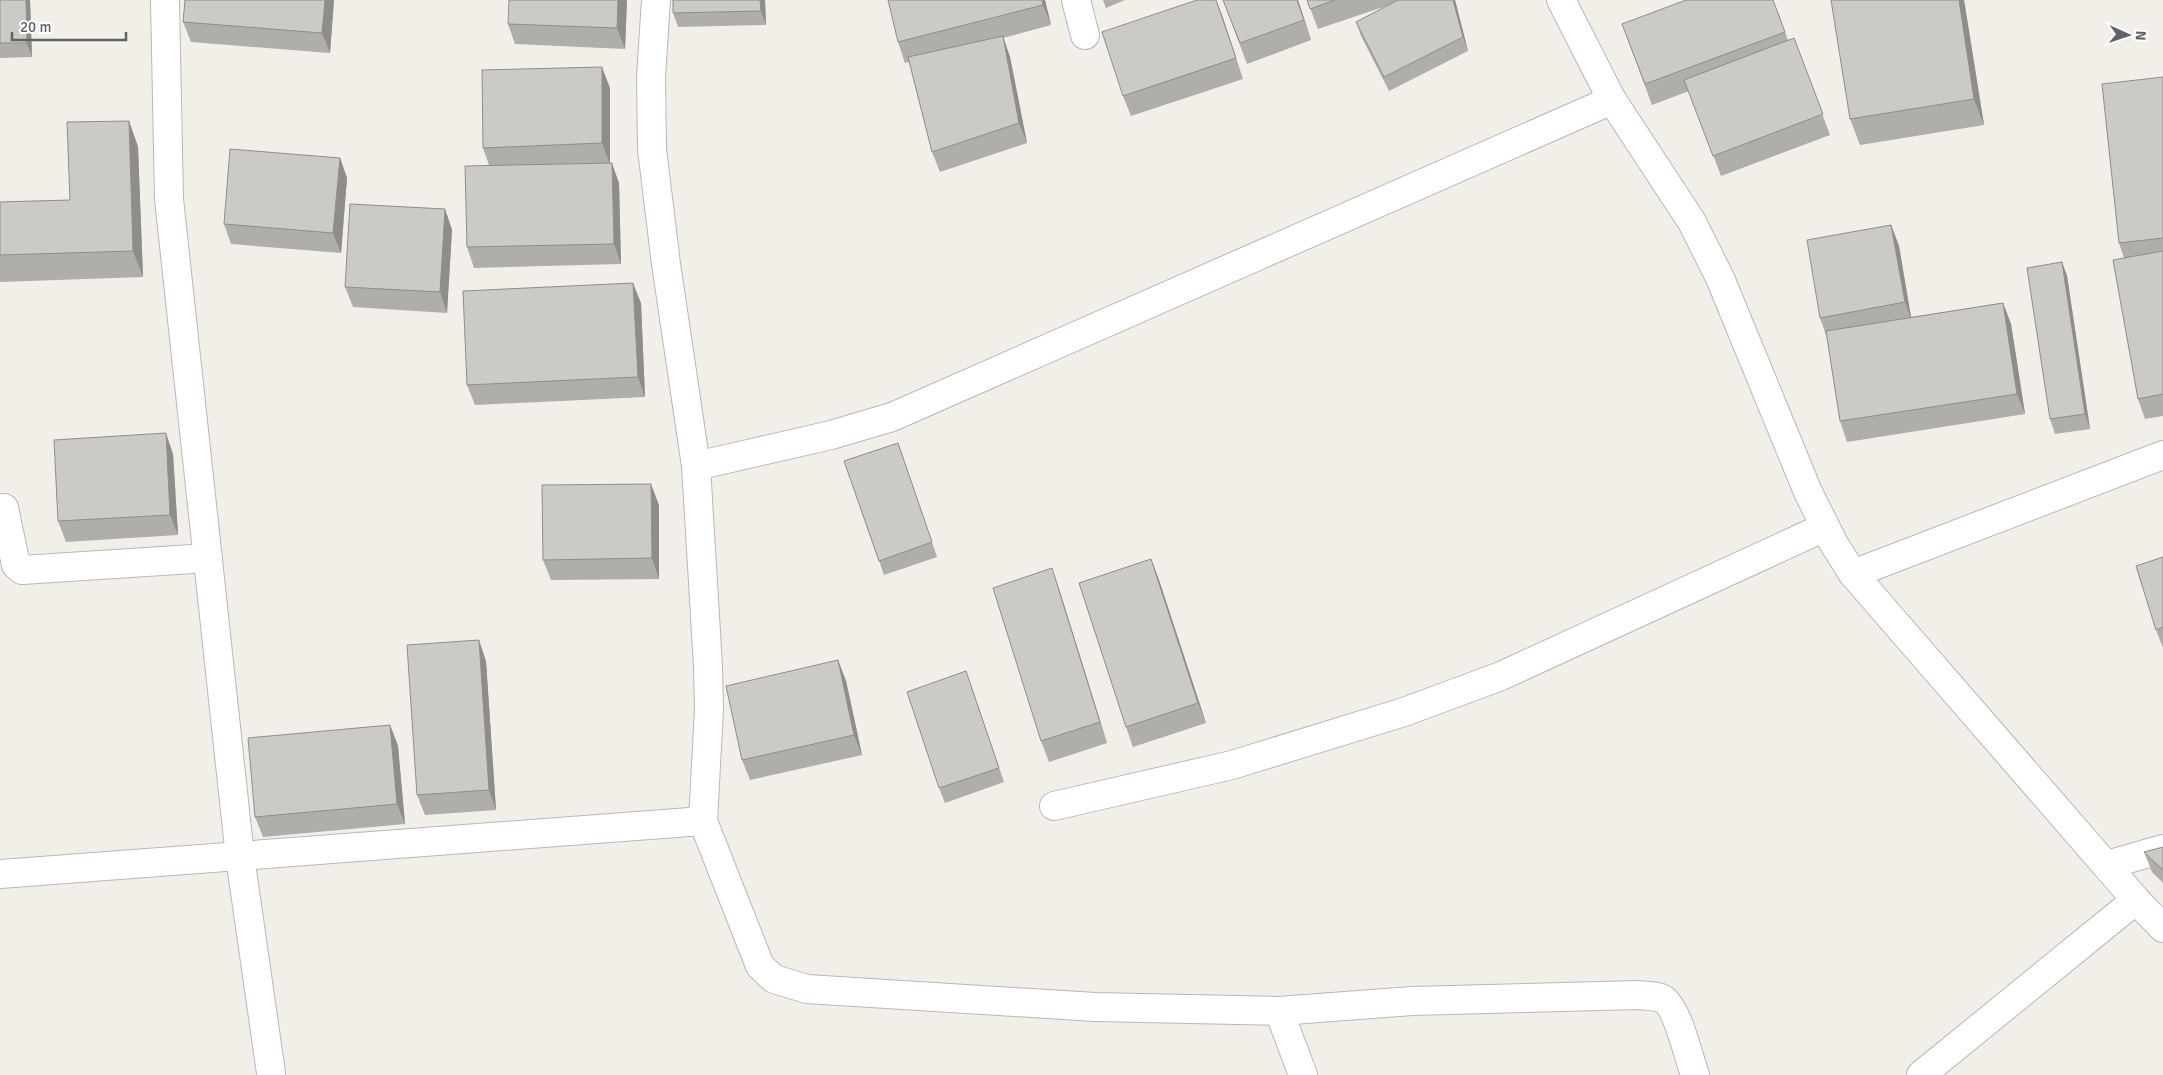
<svg xmlns="http://www.w3.org/2000/svg" width="2163" height="1075" font-family="Signika,sans-serif">
<rect width="100%" height="100%" fill="#f1efe8"/>
<g fill="none" stroke-linecap="round" stroke-linejoin="round">
<g stroke="#b5b8bc" stroke-width="30">
<g id="minor">
<path d="M165,0L169,199L240,857L271,1073"/>
<path d="M656,0L651,77L652,149L666,264L696,466L708,666L709,709L703,821L760,966L774,979L807,989L1095,1007L1279,1011L1412,1001L1638,995C1645,996 1655,996 1661,998C1677,1004 1689,1059 1695,1075"/>
<path d="M1076,0L1085,35"/>
<path d="M1561,0L1612,100L1692,222L1720,278L1808,492L1834,544L1853,574L2136,900L2163,928"/>
<path d="M696,466L831,435L892,417L1612,100"/>
<path d="M4,508L16,565L22,570L208,558"/>
<path d="M1853,574L2163,455"/>
<path d="M1054,806L1232,765L1404,712L1501,676L1825,527"/>
<path d="M2107,865L2163,849"/>
<path d="M0,874L703,821"/>
<path d="M1279,1011L1303,1075"/>
<path d="M1921,1075L2136,900"/>
</g>
</g>
<use href="#minor" stroke="#fff" stroke-width="28"/>
</g>
<g fill="#afaea9">
<path d="M0,0H30L32,57L0,58Z"/>
<path d="M185,0H334L330,53L191,42L183,22Z"/>
<path d="M627,0L625,49L515,44L508,24Z"/>
<path d="M765,0L766,25L678,27L673,13Z"/>
<path d="M1045,0L1051,25L1003,38L1010,57L1027,143L940,172L932,152L909,62L905,63L898,42Z"/>
<path d="M1103,0H1125L1106,8Z"/>
<path d="M1223,0H1298L1311,40L1247,64Z"/>
<path d="M1307,0H1455L1468,51L1389,91L1361,36L1356,22L1389,5L1318,29Z"/>
<path d="M1773,0L1788,40L1794,38L1830,135L1721,176L1689,91L1652,105L1622,24Z"/>
<path d="M1964,0L1984,125L1860,145L1850,119Z"/>
<path d="M1222,15L1243,79L1131,116L1123,96Z"/>
<path d="M2163,77V416L2145,419L2138,399L2124,258L2119,243Z"/>
<path d="M610,88V163L619,183L621,264L474,268L467,247L489,165L483,148Z"/>
<path d="M129,121L138,147L143,277L0,282V202L70,200Z"/>
<path d="M340,158L347,178L341,253L231,244L224,224Z"/>
<path d="M445,209L452,230L447,313L353,307L345,287Z"/>
<path d="M1891,225L1899,246L1911,317L2003,303L2011,324L2025,414L1847,442L1840,421L1827,338L1820,318Z"/>
<path d="M2062,262L2067,276L2090,429L2055,434L2050,419Z"/>
<path d="M641,303L645,397L475,405L467,385Z"/>
<path d="M898,443L937,557L884,575L844,461Z"/>
<path d="M173,454L178,535L66,542L58,521Z"/>
<path d="M659,505V579L551,580L543,560Z"/>
<path d="M2163,557V648L2156,630Z"/>
<path d="M1151,559L1159,580L1206,723L1133,747L1126,727Z"/>
<path d="M1059,589L1107,743L1049,762L1041,741Z"/>
<path d="M838,660L846,681L862,755L750,780L742,760Z"/>
<path d="M486,661L496,810L425,815L417,795Z"/>
<path d="M971,686L1004,782L945,803L939,788Z"/>
<path d="M390,725L398,746L405,824L263,837L255,817Z"/>
<path d="M2163,847V883L2152,872L2144,852Z"/>
</g>
<g fill="#8f8d8a">
<path d="M26,0H30L32,57L27,43Z"/>
<path d="M325,0H334L330,53L322,33Z"/>
<path d="M618,0H627L625,49L617,28Z"/>
<path d="M760,0H765L766,25L761,11Z"/>
<path d="M1042,0H1045L1051,25L1043,5Z"/>
<path d="M1216,0L1222,15L1243,79L1236,58Z"/>
<path d="M1297,0H1298L1311,40Z"/>
<path d="M1453,0H1455L1468,51L1463,37Z"/>
<path d="M1959,0H1964L1984,125L1974,99Z"/>
<path d="M1003,36L1010,57L1027,143L1019,123Z"/>
<path d="M602,67L610,88V164L602,143Z"/>
<path d="M129,121L138,147L143,277L133,251Z"/>
<path d="M340,158L347,178L341,253L333,233Z"/>
<path d="M612,163L619,183L621,264L614,244Z"/>
<path d="M445,209L452,230L447,313L440,292Z"/>
<path d="M1891,225L1899,246L1912,323L1905,302Z"/>
<path d="M2062,262L2067,276L2090,429L2085,414Z"/>
<path d="M633,283L641,303L645,397L638,377Z"/>
<path d="M2003,303L2011,324L2025,414L2017,394Z"/>
<path d="M166,433L173,454L178,535L170,515Z"/>
<path d="M651,484L659,505V579L652,558Z"/>
<path d="M1151,559L1159,580L1206,723L1198,703Z"/>
<path d="M1052,568L1059,589L1107,743L1100,722Z"/>
<path d="M479,640L486,661L496,810L489,790Z"/>
<path d="M838,660L846,681L862,755L854,735Z"/>
<path d="M390,725L398,746L405,824L397,804Z"/>
</g>
<g fill="#cccac5" stroke="#8f8d8a">
<path d="M0,0H26L27,43H0Z"/>
<path d="M185,0H325L322,33L183,22Z"/>
<path d="M509,0H618L617,28L508,24Z"/>
<path d="M673,0H760L761,11L673,13Z"/>
<path d="M888,0H1042L1043,5L898,42Z"/>
<path d="M1197,0H1216L1236,58L1123,96L1102,32Z"/>
<path d="M1223,0H1297L1304,20L1240,43Z"/>
<path d="M1307,0H1335L1310,9Z"/>
<path d="M1398,0H1453L1463,37L1384,77L1356,22Z"/>
<path d="M1686,0H1773L1785,32L1645,84L1622,24Z"/>
<path d="M1831,0H1959L1974,99L1850,119Z"/>
<path d="M1003,36L1019,123L932,152L908,57Z"/>
<path d="M1794,38L1823,114L1713,156L1684,80Z"/>
<path d="M602,67V143L483,148L482,70Z"/>
<path d="M2163,77V238L2119,243L2102,84Z"/>
<path d="M129,121L133,251L0,255V202L70,200L67,122Z"/>
<path d="M230,149L340,158L333,233L224,224Z"/>
<path d="M612,163L614,244L467,247L465,166Z"/>
<path d="M350,204L445,209L440,292L345,287Z"/>
<path d="M1891,225L1905,302L1820,318L1807,240Z"/>
<path d="M2163,251V394L2138,399L2113,260Z"/>
<path d="M2062,262L2085,414L2050,419L2027,268Z"/>
<path d="M633,283L638,377L467,385L463,291Z"/>
<path d="M2003,303L2017,394L1840,421L1826,331Z"/>
<path d="M166,433L170,515L58,521L54,440Z"/>
<path d="M898,443L932,542L879,561L844,461Z"/>
<path d="M651,484L652,558L543,560L542,485Z"/>
<path d="M2163,557V627L2156,630L2136,566Z"/>
<path d="M1151,559L1198,703L1126,727L1079,583Z"/>
<path d="M1052,568L1100,722L1041,741L993,588Z"/>
<path d="M479,640L489,790L417,795L407,645Z"/>
<path d="M838,660L854,735L742,760L726,686Z"/>
<path d="M966,671L999,768L939,788L907,692Z"/>
<path d="M390,725L397,804L255,817L248,738Z"/>
<path d="M2163,847V870L2144,852Z"/>
</g>
<g transform="translate(2128 35) rotate(93)" stroke="#ffffff" stroke-width="4" paint-order="stroke">
<path d="M0-4L9 19L0 12L-9 19Z" fill="#5f6368"/>
<text y="-8" font-size="14" font-weight="bold" text-anchor="middle" fill="#5f6368">N</text>
</g>
<path d="M12 32v8h114v-8" fill="none" stroke="#5f6368" stroke-width="2.5"/>
<text x="20" y="32" font-size="15" fill="#5f6368" stroke="#ffffff" stroke-width="4" paint-order="stroke">20 m</text>
</svg>
